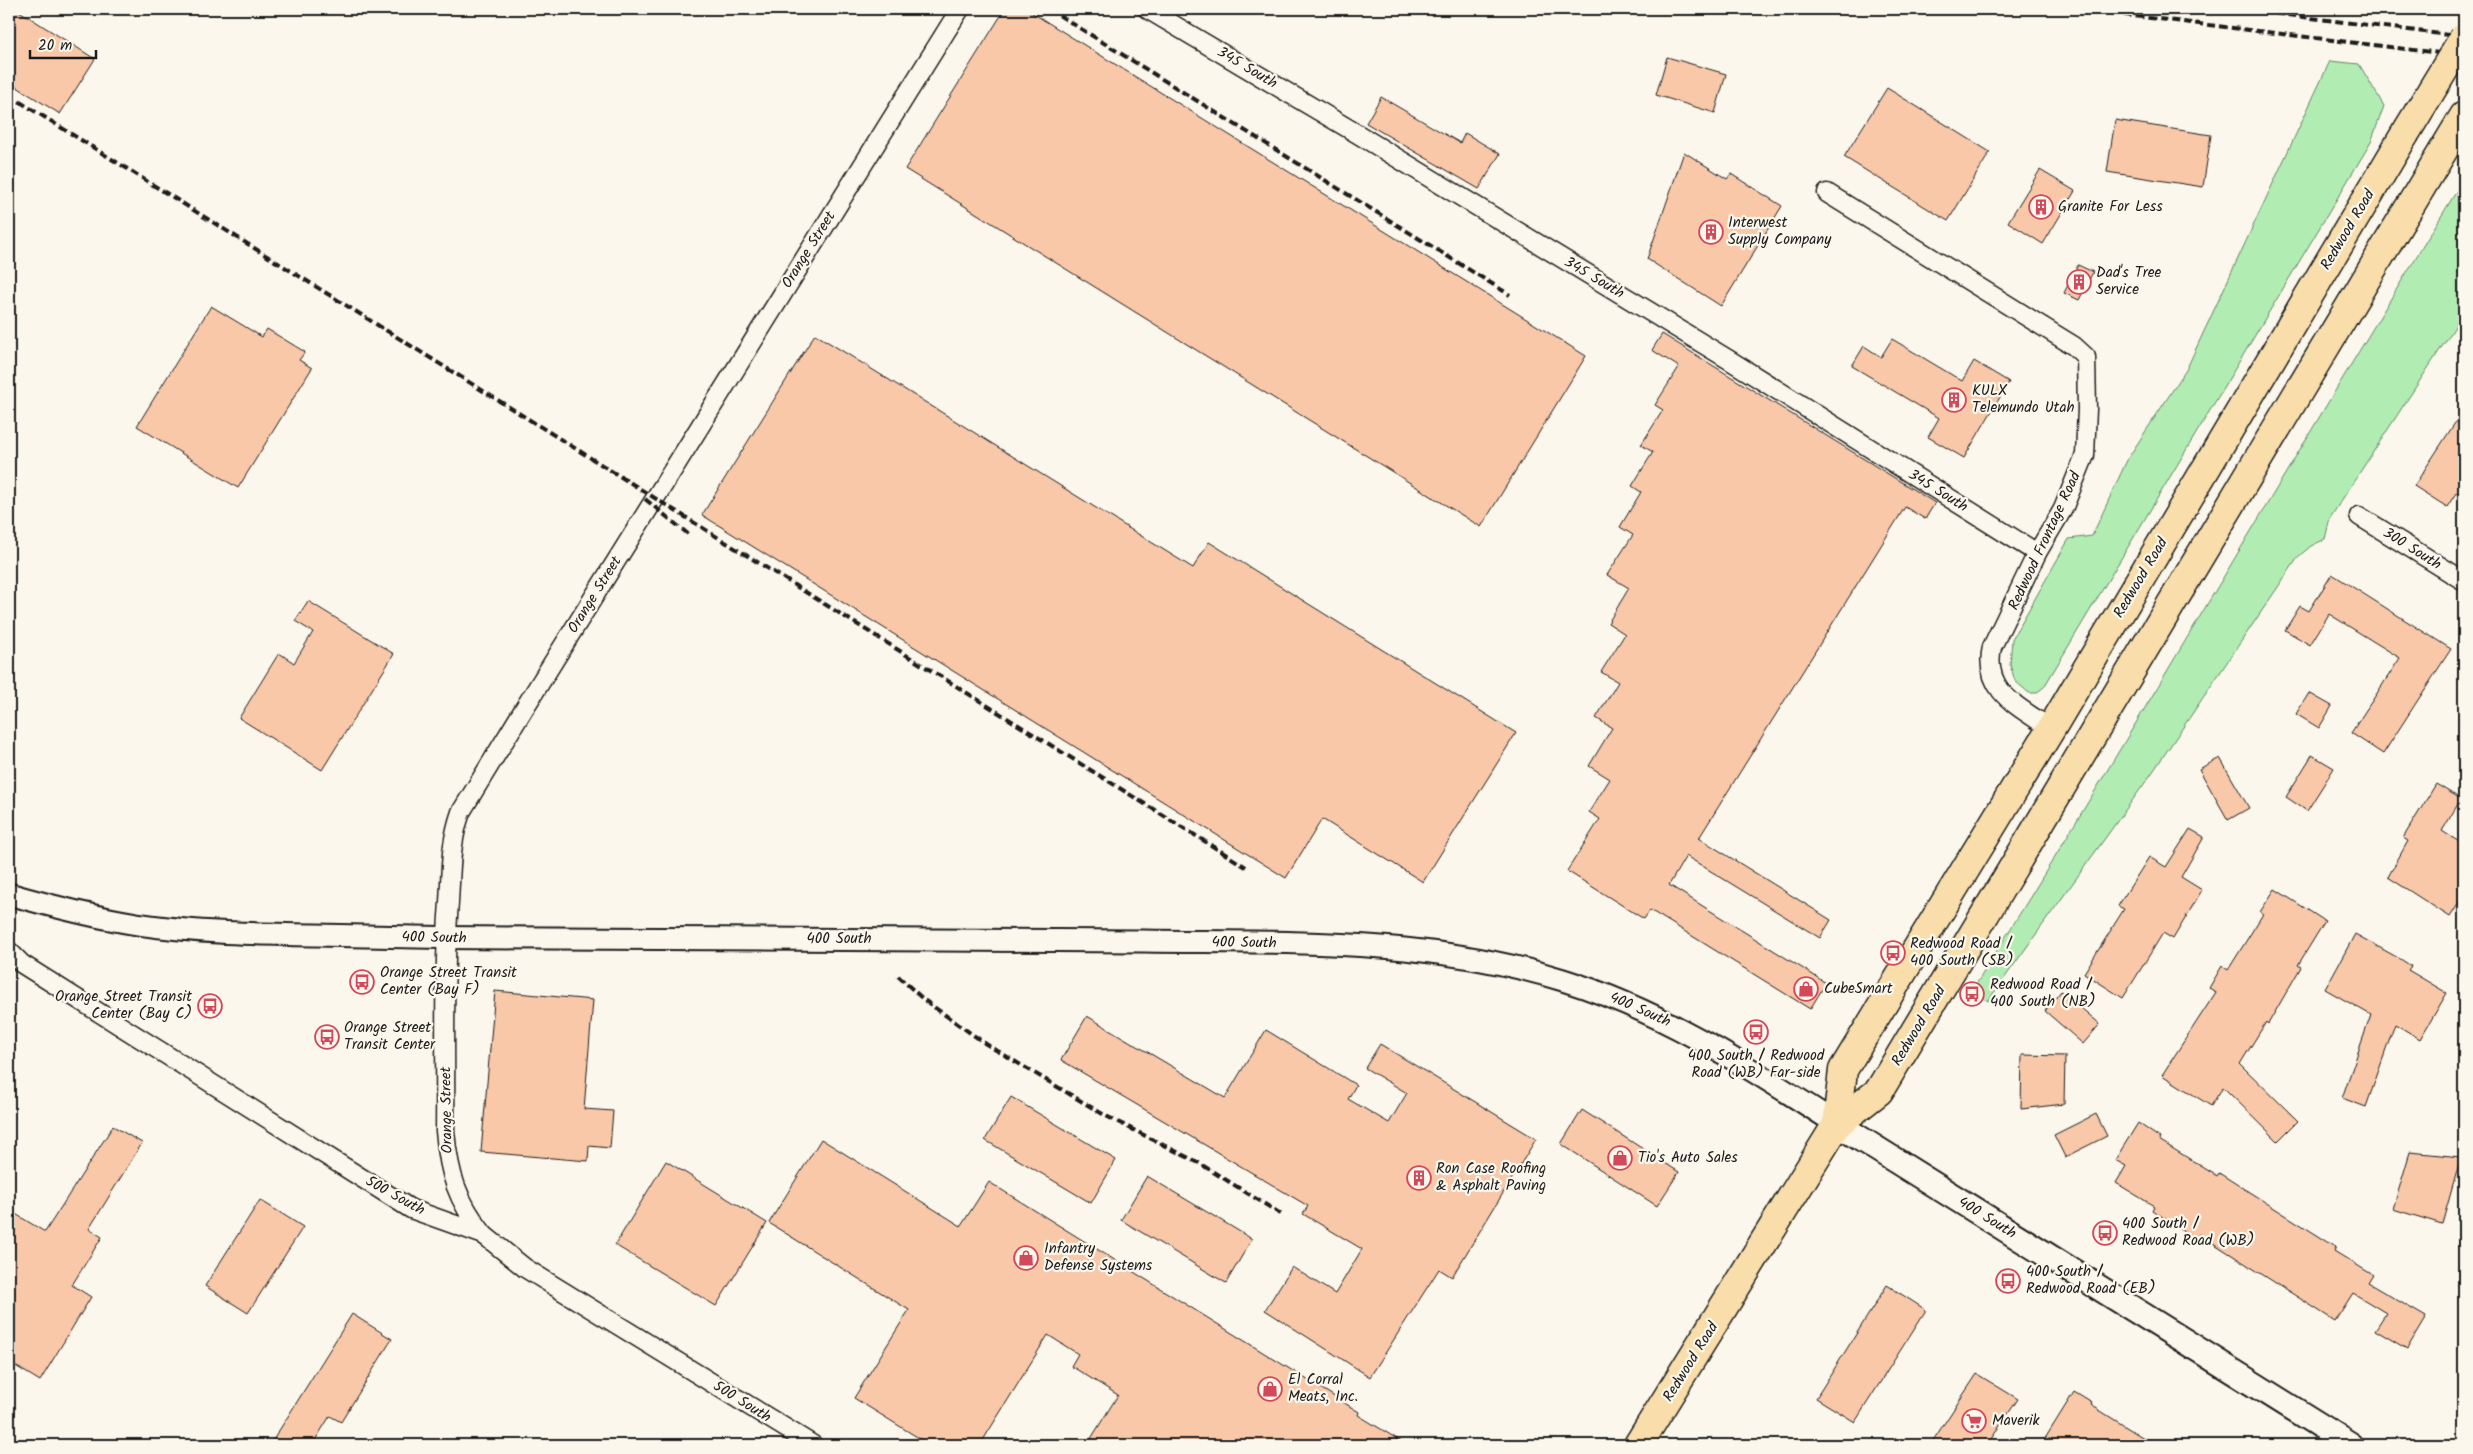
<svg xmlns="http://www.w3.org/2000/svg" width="2473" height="1454" font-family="Kalam,sans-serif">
<rect width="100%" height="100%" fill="#fbf7ec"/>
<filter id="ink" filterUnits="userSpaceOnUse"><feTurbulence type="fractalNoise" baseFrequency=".02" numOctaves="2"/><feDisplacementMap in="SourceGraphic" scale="10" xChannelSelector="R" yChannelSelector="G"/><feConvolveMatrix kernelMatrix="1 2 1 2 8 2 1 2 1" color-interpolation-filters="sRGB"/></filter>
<g filter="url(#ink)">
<g fill="#b1ecb2" stroke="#668467">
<path d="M2330,61L2359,64L2384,106L2371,142L2044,687L2036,693H2029L2015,681L2010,665L2012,639L2069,539L2092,536L2128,458L2186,370Z"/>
<path d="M2464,179V313L2330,518L2325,539L2311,546L2299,556L2152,773L1988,1001L1972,991C2140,722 2298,448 2464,179Z"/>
</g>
<g fill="#f9c8a9" stroke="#1c1c1c">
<path d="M9,9H16L95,59L60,114L9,82Z"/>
<path d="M1005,9H1026L1586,356L1481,527L905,169Z"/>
<path d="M1667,57L1726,74L1715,113L1656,95Z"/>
<path d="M1887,88L1990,152L1948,221L1844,157Z"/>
<path d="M1381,97L1460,143L1465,133L1500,154L1479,189L1366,123Z"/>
<path d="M2115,120L2211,135L2203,187L2107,172Z"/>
<path d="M1684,152L1727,179L1731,174L1782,206L1721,306L1647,259Z"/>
<path d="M2040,170L2075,191L2043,244L2008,222Z"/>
<path d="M2078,265L2093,272L2079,300L2064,293Z"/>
<path d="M211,306L262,337L267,329L305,352L299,360L312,368L238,488L137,426Z"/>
<path d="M815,334L1193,568L1209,542L1516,733L1423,882L1322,819L1286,878L702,515Z"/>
<path d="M1662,334L1935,503L1925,519L1905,507L1699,838L1831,920L1820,938L1686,856L1669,885L1826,983L1810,1009L1650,910L1644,919L1567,871L1600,819L1589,812L1610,779L1589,766L1612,728L1596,718L1618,682L1601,672L1625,634L1608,623L1629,588L1607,575L1633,535L1620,527L1641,492L1632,486L1653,452L1641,445L1663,410L1655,405L1679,367L1652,350Z"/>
<path d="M1892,339L1962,381L1974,361L2009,382L1964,458L1928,437L1939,418L1852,366L1864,346L1881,357Z"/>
<path d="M2464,409V498L2456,493L2447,507L2414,486Z"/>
<path d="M2332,574L2451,649L2383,754L2351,733L2400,658L2329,614L2310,645L2285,630L2300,606L2309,611Z"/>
<path d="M308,601L394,654L322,770L239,718L279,653L294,663L313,632L295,621Z"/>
<path d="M2309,693L2332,706L2319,728L2296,714Z"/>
<path d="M2312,755L2334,768L2307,811L2286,797Z"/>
<path d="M2220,758L2249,808L2228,820L2199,769Z"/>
<path d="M2436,784L2461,799L2442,831L2464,845V895L2450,917L2388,877L2408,841L2403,838Z"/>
<path d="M2190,829L2204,837L2181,877L2202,890L2173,939L2163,933L2123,998L2084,973L2124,909L2118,906L2149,857L2166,867Z"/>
<path d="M2275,889L2325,921L2298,965L2301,967L2268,1024L2266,1022L2240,1064L2298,1121L2278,1141L2223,1087L2211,1106L2162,1075L2216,992L2209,988L2222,966L2228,970L2263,914L2260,912Z"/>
<path d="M2355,934L2402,960L2411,966L2408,970L2447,993L2420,1039L2395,1024L2366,1107L2342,1098L2371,1015L2325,989Z"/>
<path d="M495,991L593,1000L584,1109L613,1111L610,1148L589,1146L588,1161L481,1152Z"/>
<path d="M2061,991L2100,1024L2083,1044L2045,1011Z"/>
<path d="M1087,1016L1225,1098L1266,1030L1356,1085L1348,1099L1389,1123L1407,1093L1365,1068L1380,1044L1536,1139L1452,1277L1439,1269L1370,1377L1265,1310L1292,1267L1335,1294L1362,1249L1303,1214L1308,1206L1061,1060Z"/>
<path d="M2022,1055L2065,1056L2064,1104L2021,1109Z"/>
<path d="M1011,1097L1116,1160L1091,1203L985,1140Z"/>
<path d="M1582,1110L1679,1172L1657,1206L1561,1144Z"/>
<path d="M2096,1114L2107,1136L2065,1157L2054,1135Z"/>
<path d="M2138,1123L2160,1138L2159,1140L2217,1176L2219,1173L2336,1247L2334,1251L2373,1275L2368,1283L2426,1317L2407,1349L2375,1330L2386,1313L2353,1293L2335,1321L2199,1234L2196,1239L2152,1210L2154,1206L2116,1183L2126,1166L2115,1160Z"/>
<path d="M113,1126L142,1143L89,1229L102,1237L72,1285L91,1297L40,1381L9,1362V1210L45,1232Z"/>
<path d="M821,1139L961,1226L989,1182L1359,1412L1358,1415L1407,1445H1087L1118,1395L1071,1366L1078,1354L1048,1335L980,1445H930L854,1398L909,1310L769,1223Z"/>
<path d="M2410,1152L2461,1157L2442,1224L2393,1209Z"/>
<path d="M666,1161L767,1223L716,1306L615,1245Z"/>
<path d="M1147,1176L1252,1239L1226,1283L1121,1220Z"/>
<path d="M260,1200L303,1227L248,1313L205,1286Z"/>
<path d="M1887,1285L1926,1310L1855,1422L1816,1398Z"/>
<path d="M352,1314L392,1339L341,1422L330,1416L312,1445H270Z"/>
<path d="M1977,1374L2018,1399L1987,1445H1930Z"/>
<path d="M2074,1392L2092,1403L2091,1405L2155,1445H2041Z"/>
</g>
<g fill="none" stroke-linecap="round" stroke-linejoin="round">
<g stroke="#1c1c1c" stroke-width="21">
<g id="minor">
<path d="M1147,9L1356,133L1731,361L2037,553"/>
<path d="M1827,193L2074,346L2086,357L2087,409L2085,455L2063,509L2037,553L1992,647C1982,692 2020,707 2051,729"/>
<path d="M2359,516L2464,581"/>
<path d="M9,951L22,964L411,1209L484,1235L525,1268L813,1445"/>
<path d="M484,1235C457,1200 449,1175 445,1131C446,1055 443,978 449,902C451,871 450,843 461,812L527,704L960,9"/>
</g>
</g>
<g stroke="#1c1c1c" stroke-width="25">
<path id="tertiary" d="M9,894C51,906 94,917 137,924C196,933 256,934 315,935C394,937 472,938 551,938C748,939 946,939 1144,941C1285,943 1427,937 1563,980C1663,1011 1750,1068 1837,1124"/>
</g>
<g stroke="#1c1c1c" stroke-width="28">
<path id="secondary" d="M1837,1124L2351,1445"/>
</g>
<g stroke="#1c1c1c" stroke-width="31">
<g id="primary">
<path d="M1837,1124L1843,1070L2051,729L2405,134"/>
<path d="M1638,1445L1837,1124L1879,1091L2464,116"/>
</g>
</g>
<use href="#minor" stroke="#fbf7ec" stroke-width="18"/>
<use href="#tertiary" stroke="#fbf7ec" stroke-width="21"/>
<use href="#secondary" stroke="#fbf7ec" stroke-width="24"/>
<use href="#primary" stroke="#f9deab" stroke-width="28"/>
<g stroke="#1c1c1c" stroke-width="4" stroke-dasharray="8 4" stroke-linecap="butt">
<path d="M1049,9L1510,295"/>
<path d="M2076,9L2464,56"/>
<path d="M2240,9L2464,37"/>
<path d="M9,95L1246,867"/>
<path d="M645,499L688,534"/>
<path d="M898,976L924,1000L986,1044L1106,1116L1199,1163L1284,1216"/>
</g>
<g stroke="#1c1c1c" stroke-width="31" stroke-linecap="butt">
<path id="primary-bridge" d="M2405,134L2464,37"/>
</g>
<use href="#primary-bridge" stroke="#f9deab" stroke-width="28"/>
</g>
</g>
<defs>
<g id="building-ring" transform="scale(1.25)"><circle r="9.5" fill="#fbf7ec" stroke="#d1495b" stroke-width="1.5"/><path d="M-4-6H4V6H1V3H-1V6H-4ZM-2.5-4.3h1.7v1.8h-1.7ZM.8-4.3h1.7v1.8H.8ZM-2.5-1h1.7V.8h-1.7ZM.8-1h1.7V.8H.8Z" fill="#d1495b"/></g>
<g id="bus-ring" transform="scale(1.25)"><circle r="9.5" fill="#fbf7ec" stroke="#d1495b" stroke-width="1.5"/><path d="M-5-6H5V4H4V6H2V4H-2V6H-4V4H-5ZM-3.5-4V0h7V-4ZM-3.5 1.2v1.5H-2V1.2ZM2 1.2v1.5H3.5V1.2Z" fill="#d1495b"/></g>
<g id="shop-ring" transform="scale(1.25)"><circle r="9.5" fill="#fbf7ec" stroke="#d1495b" stroke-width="1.5"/><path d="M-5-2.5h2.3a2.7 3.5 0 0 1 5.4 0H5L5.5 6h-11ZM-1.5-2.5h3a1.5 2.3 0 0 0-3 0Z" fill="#d1495b"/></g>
<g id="supermarket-ring" transform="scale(1.25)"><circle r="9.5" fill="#fbf7ec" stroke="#d1495b" stroke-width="1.5"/><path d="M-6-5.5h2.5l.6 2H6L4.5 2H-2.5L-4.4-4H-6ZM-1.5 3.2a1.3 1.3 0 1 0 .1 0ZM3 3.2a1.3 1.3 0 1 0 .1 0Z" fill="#d1495b"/></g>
</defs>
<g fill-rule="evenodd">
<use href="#building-ring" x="2041" y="207"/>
<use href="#building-ring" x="1711" y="232"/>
<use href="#building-ring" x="2079" y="282"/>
<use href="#building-ring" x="1954" y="400"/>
<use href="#bus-ring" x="1893" y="953"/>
<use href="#bus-ring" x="362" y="982"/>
<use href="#shop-ring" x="1806" y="989"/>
<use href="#bus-ring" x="1972" y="994"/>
<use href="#bus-ring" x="210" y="1006"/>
<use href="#bus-ring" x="1756" y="1032"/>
<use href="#bus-ring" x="327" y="1037"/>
<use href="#shop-ring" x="1620" y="1158"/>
<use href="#building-ring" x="1419" y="1178"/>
<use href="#bus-ring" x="2105" y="1233"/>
<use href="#shop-ring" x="1026" y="1258"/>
<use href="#bus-ring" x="2008" y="1281"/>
<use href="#shop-ring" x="1270" y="1389"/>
<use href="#supermarket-ring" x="1974" y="1421"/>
</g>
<g text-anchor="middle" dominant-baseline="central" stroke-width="4.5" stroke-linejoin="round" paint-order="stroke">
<g font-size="15" fill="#1c1c1c" stroke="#fbf7ec">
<text transform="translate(1247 68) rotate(31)">345 South</text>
<text transform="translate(2348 230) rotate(-59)">Redwood Road</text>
<text transform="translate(809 250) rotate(-58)">Orange Street</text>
<text transform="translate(1594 278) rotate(31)">345 South</text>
<text transform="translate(1938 491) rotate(32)">345 South</text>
<text transform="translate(2045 541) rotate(-65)">Redwood Frontage Road</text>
<text transform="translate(2412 549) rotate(32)">300 South</text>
<text transform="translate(2141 578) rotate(-59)">Redwood Road</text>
<text transform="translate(595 595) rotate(-58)">Orange Street</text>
<text transform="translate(434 938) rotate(1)">400 South</text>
<text x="839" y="939">400 South</text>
<text transform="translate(1244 943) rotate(1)">400 South</text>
<text transform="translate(1640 1010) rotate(24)">400 South</text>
<text transform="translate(1919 1026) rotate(-59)">Redwood Road</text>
<text transform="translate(447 1110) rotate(-91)">Orange Street</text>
<text transform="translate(395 1196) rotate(29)">500 South</text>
<text transform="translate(1987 1218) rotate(32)">400 South</text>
<text transform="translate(1691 1362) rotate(-58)">Redwood Road</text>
<text transform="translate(742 1402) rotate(32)">500 South</text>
</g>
<g font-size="15" fill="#1c1c1c" stroke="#fbf7ec" text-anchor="start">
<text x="2058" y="207">Granite For Less</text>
<text x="1728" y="223">Interwest<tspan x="1728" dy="17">Supply Company</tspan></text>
<text x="2096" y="273">Dad's Tree<tspan x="2096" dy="17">Service</tspan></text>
<text x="1972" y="391">KULX<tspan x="1972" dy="17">Telemundo Utah</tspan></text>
<text x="1910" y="944">Redwood Road /<tspan x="1910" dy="17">400 South (SB)</tspan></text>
<text x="380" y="973">Orange Street Transit<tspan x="380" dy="17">Center (Bay F)</tspan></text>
<text x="1990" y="985">Redwood Road /<tspan x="1990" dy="17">400 South (NB)</tspan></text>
<text x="1824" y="989">CubeSmart</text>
<text x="192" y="997" text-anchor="end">Orange Street Transit<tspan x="192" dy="17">Center (Bay C)</tspan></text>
<text x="344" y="1028">Orange Street<tspan x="344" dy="17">Transit Center</tspan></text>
<text x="1756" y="1056" text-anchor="middle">400 South / Redwood<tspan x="1756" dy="17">Road (WB) Far-side</tspan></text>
<text x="1638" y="1158">Tio's Auto Sales</text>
<text x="1436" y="1169">Ron Case Roofing<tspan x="1436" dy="17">&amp; Asphalt Paving</tspan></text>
<text x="2122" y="1224">400 South /<tspan x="2122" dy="17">Redwood Road (WB)</tspan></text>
<text x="1044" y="1249">Infantry<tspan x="1044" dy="17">Defense Systems</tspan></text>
<text x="2026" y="1272">400 South /<tspan x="2026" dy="17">Redwood Road (EB)</tspan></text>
<text x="1288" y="1380">El Corral<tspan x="1288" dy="17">Meats, Inc.</tspan></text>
<text x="1992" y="1421">Maverik</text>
</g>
</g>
<rect width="2473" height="1454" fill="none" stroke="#fbf7ec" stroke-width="30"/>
<rect x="15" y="15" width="2443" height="1424" fill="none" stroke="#1c1c1c" stroke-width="2" filter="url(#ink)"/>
<path d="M30 50v8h66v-8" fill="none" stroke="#1c1c1c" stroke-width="2.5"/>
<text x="38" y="50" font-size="15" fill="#1c1c1c" stroke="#fbf7ec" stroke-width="4" paint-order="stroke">20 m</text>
</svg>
